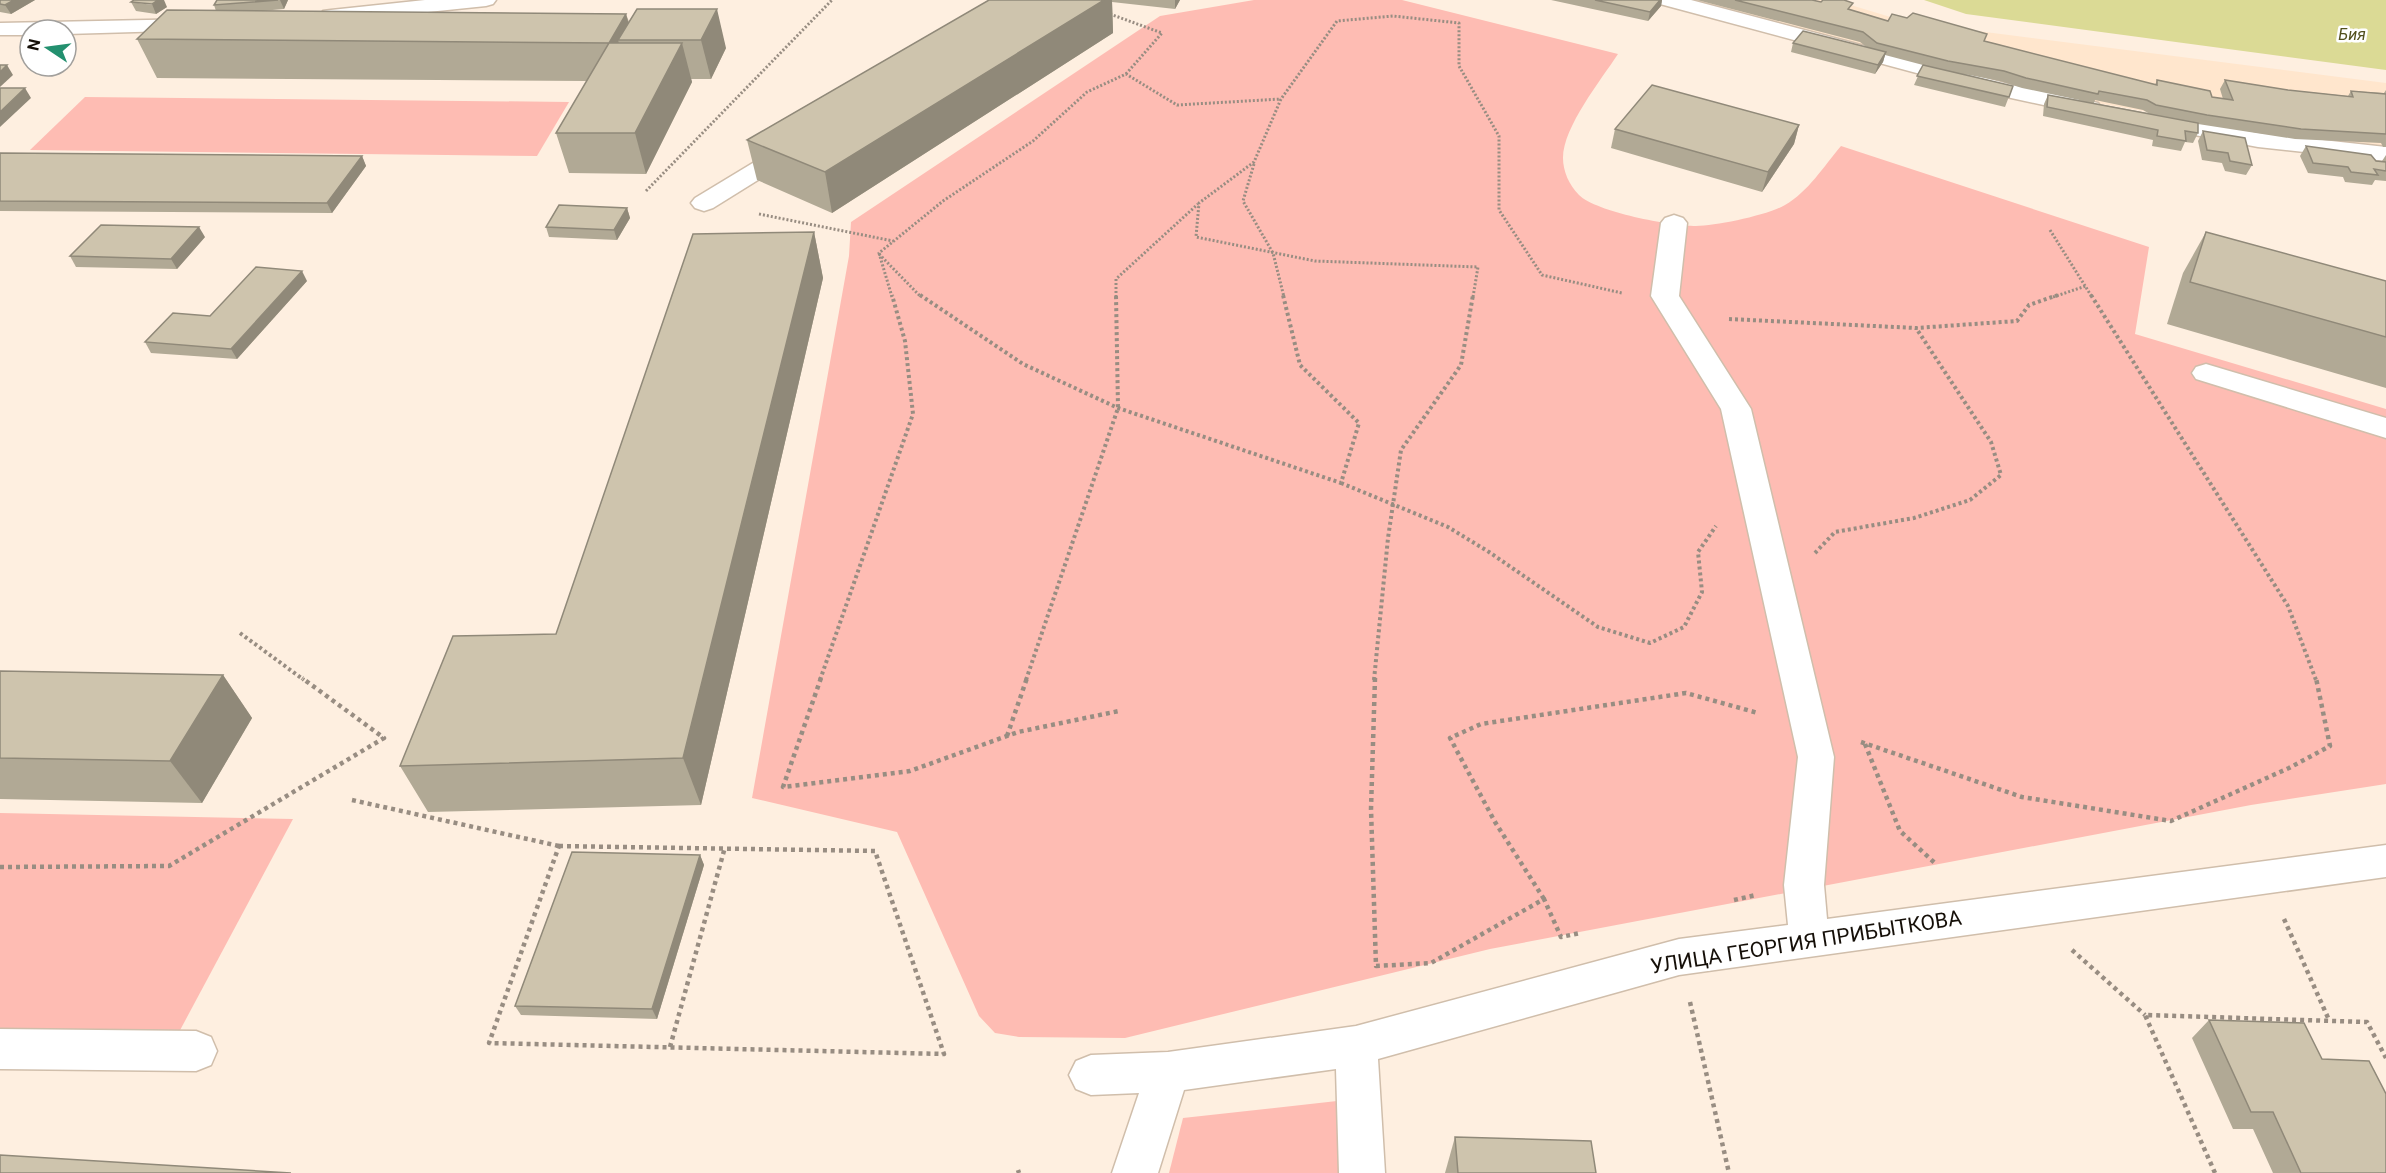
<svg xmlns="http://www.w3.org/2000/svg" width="2386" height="1173" font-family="Roboto,sans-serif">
<rect width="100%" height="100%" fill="#feefe0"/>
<path fill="#ffe6cd" d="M1685,0H1834L1907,22L2386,83V153L2028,91Z"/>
<g fill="#febcb3">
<path d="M1254,0H1402L1618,54C1601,80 1563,127 1563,158C1563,171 1569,185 1579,195C1596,212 1671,226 1696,226C1716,226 1768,215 1785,205C1808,192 1824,166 1841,146L2149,247L2135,334L2386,409V784L2251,805L1490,949L1125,1038L1019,1037L995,1033L979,1016L897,832L752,798L849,256L851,222L1160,16Z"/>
<path d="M85,97L569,102L537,156L30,150Z"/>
<path d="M0,813L293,819L178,1034L0,1032Z"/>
<path d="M1337,1101L1340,1173H1169L1183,1118Z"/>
</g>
<path fill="#dbda95" d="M1924,0H2386V70L1966,14Z"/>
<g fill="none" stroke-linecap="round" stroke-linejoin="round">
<g stroke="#d0beab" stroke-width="3">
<g id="minor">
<path d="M425,0H496L493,4L486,6L331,22L323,21L320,16L323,11L331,10Z"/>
<path d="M1657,0H1691L2012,85L2098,103L2102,108L2098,113L2090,115L2002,96L1660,4Z"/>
<path d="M196,19L204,20L207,25L204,30L66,34V30H30V35H0V23Z"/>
<path d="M2155,114L2258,133L2386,147V161L2258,147L2147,126L2143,121L2147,116Z"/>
<path d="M792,142L800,144L804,149L800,154L713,208L704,211L695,208L691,203L695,198L784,144Z"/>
<path d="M1674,215L1683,218L1687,223L1679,296L1751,409L1834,757L1824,885L1827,919L2386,845V877L1679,975L1378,1059L1385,1173H1339L1336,1069L1184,1090L1158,1173H1112L1139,1093L1091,1095L1076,1089L1069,1075L1076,1061L1091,1055L1168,1052L1356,1026L1679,939L1788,925L1784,885L1798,757L1721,409L1651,296L1661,223L1665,218Z"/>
<path d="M2206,364L2386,418V438L2196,379L2192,373L2196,367Z"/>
<path d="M0,1029L196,1031L211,1037L217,1051L211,1065L196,1071L0,1069Z"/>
</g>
</g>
<g stroke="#988d82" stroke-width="3" stroke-dasharray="2 2" stroke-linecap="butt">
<path d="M1110,14L1162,33L1126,74"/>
<path d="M1254,164L1243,201L1273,253L1284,297"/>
<path d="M646,191L832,0"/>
<path d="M759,214L893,241"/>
<path d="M2050,230L2092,297"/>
<path d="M879,254L921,297"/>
<path d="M892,297L879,253L943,201L1033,141L1087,92L1126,74L1177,105L1281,99"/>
<path d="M1116,297V279L1198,204"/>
<path d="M1473,297L1478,267L1315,261L1196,237L1199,203L1254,162L1281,99L1337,21L1393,16L1459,23V66L1499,136V210L1542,275L1622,293"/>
<path d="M2053,297L2086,286"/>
</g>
<g stroke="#988d82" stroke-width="4" stroke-dasharray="3 3" stroke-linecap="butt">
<path d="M920,295L1023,364L1118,408L1341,483L1359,423L1300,365L1283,295"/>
<path d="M2091,295L2288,606L2316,680"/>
<path d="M1729,319L1916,328L2017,321L2029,305L2058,295"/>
<path d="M1341,483L1448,527L1489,552L1598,627L1650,643L1684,627L1702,592L1698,552L1716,526"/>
<path d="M1815,553L1835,532L1914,518L1970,500L2001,475L1991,442L1916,328"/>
<path d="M240,633L304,680"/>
<path d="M820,680L913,414L905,341L892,295"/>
<path d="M1026,680L1118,408L1116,295"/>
<path d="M1374,680L1388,538L1401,450L1461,365L1473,295"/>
</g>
<g stroke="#988d82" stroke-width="4.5" stroke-dasharray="4 4" stroke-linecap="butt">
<path d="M821,678L783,787L910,771L1018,732L1119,711"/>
<path d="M1375,678L1371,809L1376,966L1431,963L1544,899L1561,937L1580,933"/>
<path d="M1007,736L1027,678"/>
<path d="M1861,742L2022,797L2171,821L2289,768L2330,746L2316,678"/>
<path d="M1865,744L1900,831L1937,865"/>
<path d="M352,800L559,846"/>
<path d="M559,846L875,851L944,1054L489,1043Z"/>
<path d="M0,867L169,866L384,738L302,678"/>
<path d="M1544,899L1495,822L1450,738L1481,724L1686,693L1758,713"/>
<path d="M1734,900L1756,895"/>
<path d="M2284,919L2329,1020"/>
<path d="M2072,950L2145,1015"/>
<path d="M1690,1002L1729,1173"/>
<path d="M670,1047L725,847"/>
<path d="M1018,1170L1019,1173"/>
<path d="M2215,1173L2145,1015L2367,1022L2386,1058"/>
</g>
<use href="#minor" fill="#fff" fill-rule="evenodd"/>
</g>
<g fill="#b1a995" fill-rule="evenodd">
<path d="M0,0H35L11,14L0,12Z"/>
<path d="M217,0H288L284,9L261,11L626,14L629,22L637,9L726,48L711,79H691L692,82L646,174L569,173L556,133L587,81L157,78L137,39L216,11L214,5Z"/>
<path d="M989,0H1180L1175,9L1112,2L1113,33L832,213L757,180L747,140Z"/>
<path d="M1551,0H1662L1661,6L1648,21Z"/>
<path d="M1697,0H1812L1888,21L1984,41L2155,85L2157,80L2212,97L2223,99L2220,89L2225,80L2288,90L2348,96L2351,91L2384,93L2386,90V147H2383L2381,143L2295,139L2198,124V133L2193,143L2185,142L2181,151L2152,146L2153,140L2043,116L2044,104L2048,95L2084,101L2022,88L2000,81L1964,74L2013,86L2005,107L1914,85L1923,65L1885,55L1883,62L1875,74L1791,52L1793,43L1868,48L1860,42ZM2095,100L2143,110L2148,113L2094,103Z"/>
<path d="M131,2L167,7L156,14L136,11Z"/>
<path d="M1799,125L1794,144L1762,192L1611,148L1615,129Z"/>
<path d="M2203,131L2252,165L2246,175L2225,171L2222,163L2202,160L2198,141Z"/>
<path d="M2306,146L2383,162L2382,161L2386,155V181L2375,180L2372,185L2345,182L2343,177L2308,173L2300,156Z"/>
<path d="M0,153L362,156L366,166L332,213L0,211Z"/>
<path d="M627,208L630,218L617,240L549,237L546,227Z"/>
<path d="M814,232L823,278L701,805L428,812L400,766L556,634Z"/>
<path d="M2206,232L2386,281V388L2167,324L2183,273Z"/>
<path d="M205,237L177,269L76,267L70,256Z"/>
<path d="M307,281L237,359L151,353L145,342L210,316Z"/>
<path d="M0,671L223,675L252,718L202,803L0,799Z"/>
<path d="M700,855L704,865L657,1019L521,1015L515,1006Z"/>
<path d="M2209,1020L2322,1059L2386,1173H2273L2253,1129H2233L2192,1038Z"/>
<path d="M1455,1137L1596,1173H1445Z"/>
</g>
<g fill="#908979">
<path d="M14,0H35L11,14L5,5Z"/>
<path d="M158,0H164L167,7L156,14L152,4Z"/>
<path d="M280,0H288L284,9Z"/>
<path d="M1104,0H1112L1113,33L832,213L825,172Z"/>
<path d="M1175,0H1180L1175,9Z"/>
<path d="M1660,0H1662L1661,6L1648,21L1650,12Z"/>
<path d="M717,9L726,48L711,79L701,40Z"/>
<path d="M626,14L633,40H618L627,70L609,43Z"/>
<path d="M682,43L692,82L646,174L635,133Z"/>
<path d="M1886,52L1883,62L1875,74L1878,65Z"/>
<path d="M7,65L13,75L0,87V72Z"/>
<path d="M25,88L31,98L0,127V112Z"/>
<path d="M1799,125L1794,144L1762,192L1768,172Z"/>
<path d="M362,156L366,166L332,213L327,203Z"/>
<path d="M627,208L630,218L617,240L614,230Z"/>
<path d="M199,227L205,237L177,269L171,259Z"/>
<path d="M814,232L823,278L701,805L683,758Z"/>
<path d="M302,271L307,281L237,359L231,349Z"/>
<path d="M223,675L252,718L202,803L170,761Z"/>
<path d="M700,855L704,865L657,1019L652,1009Z"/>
</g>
<g fill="#cec4ad" stroke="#908979" stroke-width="1.5">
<path d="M0,0H14L5,5L0,4Z"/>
<path d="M134,0H158L152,4L131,2Z"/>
<path d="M217,0H278L214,5Z"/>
<path d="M989,0H1104L825,172L747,140Z"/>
<path d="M1595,0H1660L1650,12Z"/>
<path d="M1735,0H1812L1821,2L1823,0H1844L1853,3L1848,9L1888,21L1892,14L1907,18L1913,13L1987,34L1984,41L1996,44L2157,85V80L2210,91L2212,97L2233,100L2225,80L2288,90L2353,97L2351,91L2386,94V134L2301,129L2207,115L2156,105L2147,100L2099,91L2098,94L2026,78L2004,71L1948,61L1877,43L1863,32Z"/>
<path d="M637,9H717L701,40H618Z"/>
<path d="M167,10L626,14L609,43H682L635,133H556L609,43L137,39Z"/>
<path d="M1803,31L1886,52L1878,65L1793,43Z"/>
<path d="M0,65H7L0,72Z"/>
<path d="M1923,65L2013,86L2009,97L1917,76Z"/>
<path d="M1652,85L1799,125L1768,172L1615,129Z"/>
<path d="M0,88H25L0,112Z"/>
<path d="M2048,95L2198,123V133L2185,131L2186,141L2157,136L2158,130L2047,107Z"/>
<path d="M2203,131L2245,138L2252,165L2230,161L2228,153L2207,150Z"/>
<path d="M2306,146L2371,155L2376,161L2386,162V171L2374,169L2378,175L2351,172L2348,167L2313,163Z"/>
<path d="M0,153L362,156L327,203L0,201Z"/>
<path d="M559,205L627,208L614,230L546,227Z"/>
<path d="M101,225L199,227L171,259L70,256Z"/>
<path d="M814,232L683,758L400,766L453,636L556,634L693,234Z"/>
<path d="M2206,232L2386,281V337L2190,282Z"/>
<path d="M256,267L302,271L231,349L145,342L173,313L210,316Z"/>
<path d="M0,671L223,675L170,761L0,758Z"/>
<path d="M572,852L700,855L652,1009L515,1006Z"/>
<path d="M2209,1020L2304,1023L2322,1059L2369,1061L2386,1094V1173H2301L2273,1112H2251Z"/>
<path d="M1455,1137L1591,1141L1596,1173H1458Z"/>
<path d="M0,1155L291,1173H0Z"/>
</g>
<g text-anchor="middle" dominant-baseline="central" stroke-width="5" stroke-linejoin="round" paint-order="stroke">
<g font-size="16" font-style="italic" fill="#52501d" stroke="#fff">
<text x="2352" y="34">Бия</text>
</g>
<g font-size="21" fill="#150f08" stroke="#fff">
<text transform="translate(1806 942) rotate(-9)">УЛИЦА ГЕОРГИЯ ПРИБЫТКОВА</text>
</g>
</g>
<g transform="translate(48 48) rotate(283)"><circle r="28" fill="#ffffff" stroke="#a19f9c" stroke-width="1.5"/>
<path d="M0-4.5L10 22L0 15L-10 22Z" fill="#23906f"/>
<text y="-9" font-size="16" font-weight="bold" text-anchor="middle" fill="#150f08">N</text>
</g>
</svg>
